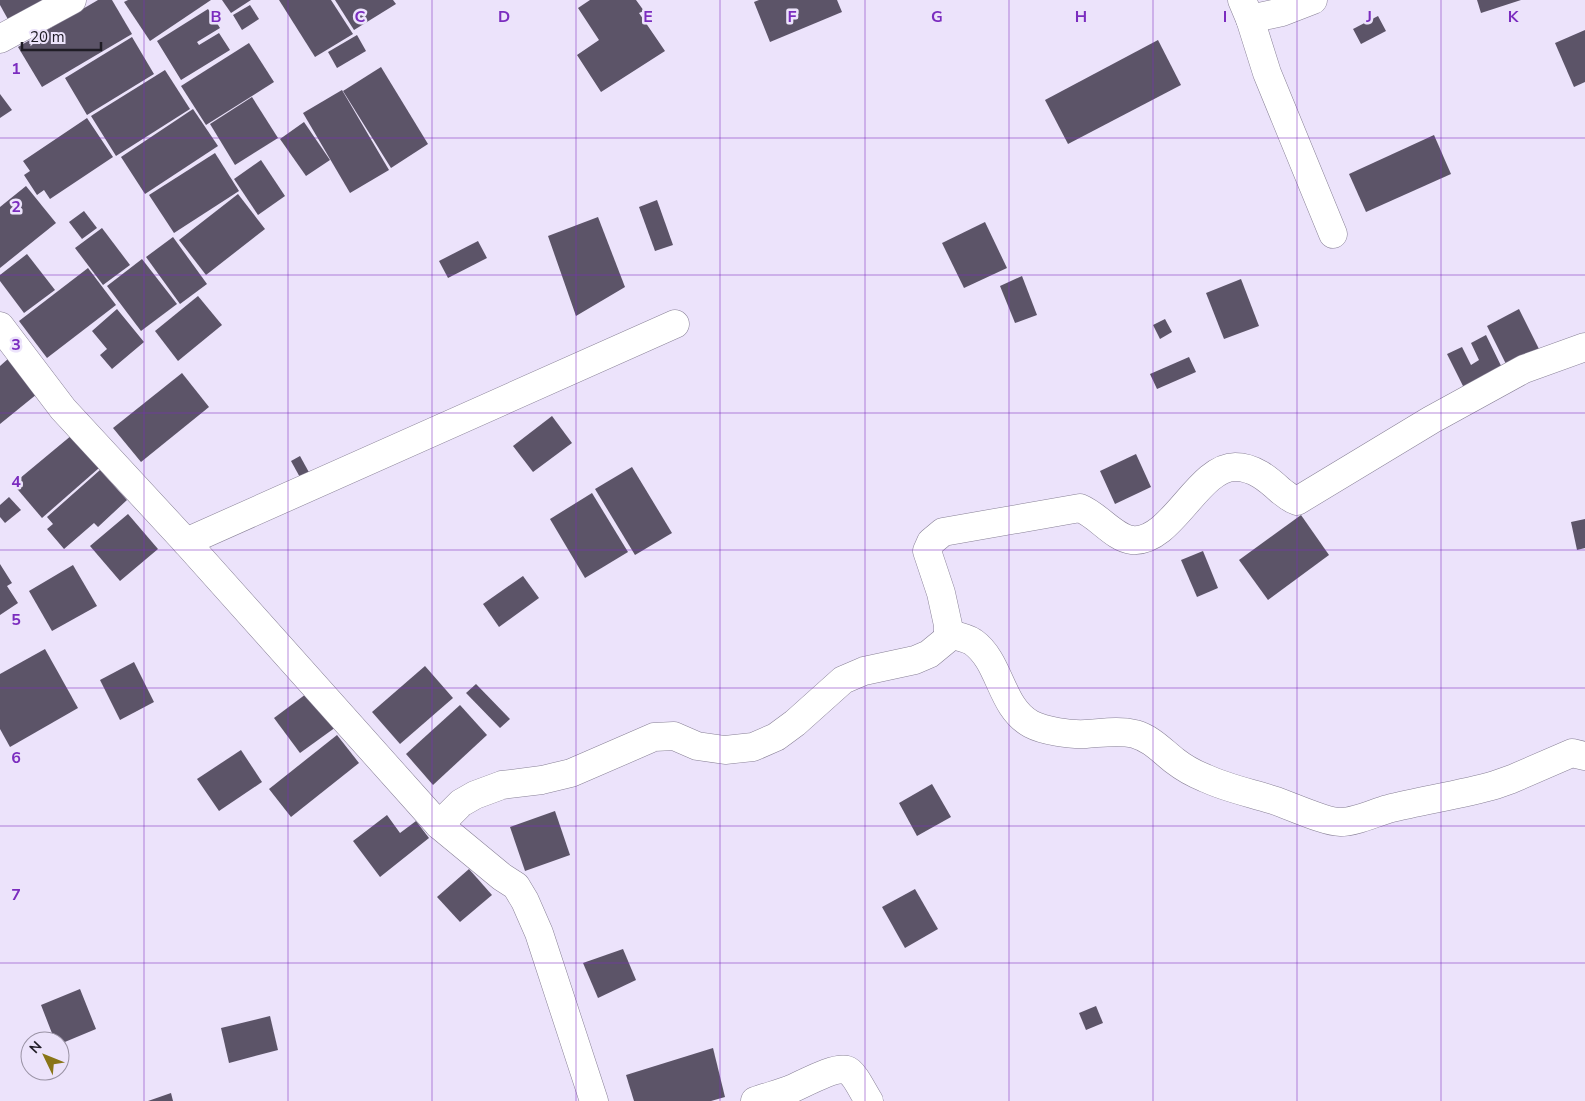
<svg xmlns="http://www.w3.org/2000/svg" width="1585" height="1101" font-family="'Nunito Sans',sans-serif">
<rect width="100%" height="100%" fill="#ece3fb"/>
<g fill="#5c5468">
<path d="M0,0H50L10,23L0,5Z"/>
<path d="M98,0H112L132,34L42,87L18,47Z"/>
<path d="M128,0H211L150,41L124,2Z"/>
<path d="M222,0H251L231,13Z"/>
<path d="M279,0H331L353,34L315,57Z"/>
<path d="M335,0H393L396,4L354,30Z"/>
<path d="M590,0H636L644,11L639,13L665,51L601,92L577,55L599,40L578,8Z"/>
<path d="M759,0H837L842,12L770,42L754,2Z"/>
<path d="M1477,0H1521L1481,13Z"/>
<path d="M250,5L259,19L242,30L233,15Z"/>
<path d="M208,9L220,28L197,42L199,45L219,33L230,50L181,80L157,41Z"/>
<path d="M1378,16L1386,31L1361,44L1353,29Z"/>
<path d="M1585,30V82L1574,87L1555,43Z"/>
<path d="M357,35L366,51L337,68L328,52Z"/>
<path d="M132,37L154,74L87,115L65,78Z"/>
<path d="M1158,40L1181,85L1068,144L1045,100Z"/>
<path d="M249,43L274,82L206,125L181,86Z"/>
<path d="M381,67L428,144L391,168L343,91Z"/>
<path d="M165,70L190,109L116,156L91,116Z"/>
<path d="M342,90L389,170L350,193L303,113Z"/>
<path d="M0,94L12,110L0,118Z"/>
<path d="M252,97L278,138L235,165L210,124Z"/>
<path d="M193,109L218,146L145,194L121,157Z"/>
<path d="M87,118L113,157L50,199L44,190L37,195L24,175L30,171L23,161Z"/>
<path d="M304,122L330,160L306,176L280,139Z"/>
<path d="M1434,135L1451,174L1366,212L1349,174Z"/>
<path d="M215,153L239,191L174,233L149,195Z"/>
<path d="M261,160L285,196L258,215L234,179Z"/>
<path d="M26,186L56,223L0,268V207Z"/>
<path d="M238,194L265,229L206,275L179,240Z"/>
<path d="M657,200L673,245L655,251L639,207Z"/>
<path d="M84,211L97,228L82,239L69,222Z"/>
<path d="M598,217L625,287L576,316L548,236Z"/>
<path d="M985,222L1007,268L964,288L942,243Z"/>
<path d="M102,228L130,265L103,285L75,248Z"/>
<path d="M173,237L207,284L180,304L146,257Z"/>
<path d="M478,241L487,258L448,278L439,261Z"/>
<path d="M27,254L55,290L24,313L0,281V275Z"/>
<path d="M142,259L177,304L141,331L107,286Z"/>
<path d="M88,268L116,305L47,358L19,321Z"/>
<path d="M1022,276L1037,315L1015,323L1000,286Z"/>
<path d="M1241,279L1259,326L1224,339L1206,293Z"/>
<path d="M198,296L222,325L178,361L155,331Z"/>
<path d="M117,309L144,342L112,369L100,355L107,349L92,331Z"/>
<path d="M1519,309L1539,349L1507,366L1487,326Z"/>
<path d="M1165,319L1172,332L1160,339L1153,325Z"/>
<path d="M1486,335L1507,378L1469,398L1447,354L1462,347L1471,365L1479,360L1471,343Z"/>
<path d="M1189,357L1196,372L1157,389L1150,374Z"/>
<path d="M9,358L37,394L0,424V366Z"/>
<path d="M182,373L209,407L141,462L113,428Z"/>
<path d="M552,416L572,443L533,472L513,446Z"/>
<path d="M72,435L99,468L42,518L13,484Z"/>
<path d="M1136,454L1151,487L1115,504L1100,471Z"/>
<path d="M300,456L311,476L302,481L291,461Z"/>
<path d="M632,467L672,533L635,555L595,489Z"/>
<path d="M100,470L127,500L98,527L94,523L64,549L47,529L53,524L47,517Z"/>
<path d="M592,493L628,552L585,578L550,519Z"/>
<path d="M9,497L21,510L5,523L0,517V505Z"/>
<path d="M128,514L158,549L120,581L90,546Z"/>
<path d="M1301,515L1329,555L1268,600L1239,560Z"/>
<path d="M1585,519V548L1577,550L1571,522Z"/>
<path d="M1203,551L1218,588L1197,597L1181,560Z"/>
<path d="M0,564L12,583L7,586L18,603L0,615Z"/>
<path d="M73,565L97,606L52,631L29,591Z"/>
<path d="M523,576L539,598L499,627L483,604Z"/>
<path d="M45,649L78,708L10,747L0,729V674Z"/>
<path d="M134,662L154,702L120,720L100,680Z"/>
<path d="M425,666L453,698L400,744L372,712Z"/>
<path d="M476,684L510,719L500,728L466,693Z"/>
<path d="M310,691L336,727L300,753L274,718Z"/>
<path d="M460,705L487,735L433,785L406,754Z"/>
<path d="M337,735L359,763L291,817L269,789Z"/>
<path d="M241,750L262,782L219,811L197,779Z"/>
<path d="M932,784L951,817L917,836L899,803Z"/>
<path d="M555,811L570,855L525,871L510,827Z"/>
<path d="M387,815L400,833L416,821L429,838L380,877L353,841Z"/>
<path d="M469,869L492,895L460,922L437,897Z"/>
<path d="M915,889L938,929L905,948L882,907Z"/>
<path d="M623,949L636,980L598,998L583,963Z"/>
<path d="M80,989L96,1029L60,1044V1041H55L41,1005Z"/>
<path d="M1096,1006L1103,1023L1086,1030L1079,1013Z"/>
<path d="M270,1016L278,1050L229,1063L221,1028Z"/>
<path d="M713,1048L725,1097L711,1101H634L626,1075Z"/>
<path d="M171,1093L173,1101H148Z"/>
</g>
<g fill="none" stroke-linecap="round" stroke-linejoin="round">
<g stroke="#888096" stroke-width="29">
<g id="minor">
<path d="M1242,0L1250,19L1267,73L1333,234"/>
<path d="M1250,19L1282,12L1313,0"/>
<path d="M0,39L72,0"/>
<path d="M0,326L63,409L186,542L439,825L502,877L516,886L525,901L539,933L594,1101"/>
<path d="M186,542L675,324"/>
<path d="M948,634C956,636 965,637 973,642C1001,662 1000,707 1031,724C1044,731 1071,735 1086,734C1102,733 1119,730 1135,734C1152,739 1162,751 1175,761C1184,768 1195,774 1205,778C1226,788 1251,793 1273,800C1289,805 1327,823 1341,822C1356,822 1374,813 1388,809C1424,800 1460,795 1495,785L1512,779L1572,753L1585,756"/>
<path d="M439,825L461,803L475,795L502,785L542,780L571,773L654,737L674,736L697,746L725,750L753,747L776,737L795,723L843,680L864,671L915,660L929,654L946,640L948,634V625L941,593L927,551L931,542L943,532L1080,508C1098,515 1114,538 1132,540C1171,544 1198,467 1235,467C1254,467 1268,479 1281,491C1287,495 1290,499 1297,501L1431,420L1524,369L1585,347"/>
<path d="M755,1101C766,1097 778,1094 789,1090C802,1085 834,1066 847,1070C854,1072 864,1094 869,1101"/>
</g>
</g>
<use href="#minor" stroke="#fff" stroke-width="28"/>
</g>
<path fill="none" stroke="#7b2cbf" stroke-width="1" stroke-opacity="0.55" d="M144,0V1101M288,0V1101M432,0V1101M576,0V1101M720,0V1101M865,0V1101M1009,0V1101M1153,0V1101M1297,0V1101M1441,0V1101M0,138H1585M0,275H1585M0,413H1585M0,550H1585M0,688H1585M0,826H1585M0,963H1585"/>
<g font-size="16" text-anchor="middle" font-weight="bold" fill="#7b2cbf" stroke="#ece3fb" stroke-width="5" stroke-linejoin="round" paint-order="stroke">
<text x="216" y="22">B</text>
<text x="360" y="22">C</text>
<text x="504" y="22">D</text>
<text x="648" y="22">E</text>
<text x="792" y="22">F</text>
<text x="937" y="22">G</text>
<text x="1081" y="22">H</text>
<text x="1225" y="22">I</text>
<text x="1369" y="22">J</text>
<text x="1513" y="22">K</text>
<text x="16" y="74">1</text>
<text x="16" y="212">2</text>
<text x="16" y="350">3</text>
<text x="16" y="487">4</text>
<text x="16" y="625">5</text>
<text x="16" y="763">6</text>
<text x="16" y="900">7</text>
</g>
<g transform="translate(45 1056) rotate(313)"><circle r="24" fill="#ece3fb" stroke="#9a93a5"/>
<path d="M0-4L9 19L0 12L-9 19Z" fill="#897518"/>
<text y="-8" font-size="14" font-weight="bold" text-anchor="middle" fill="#1f1c25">N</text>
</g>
<path d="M22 42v8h79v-8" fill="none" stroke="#1f1c25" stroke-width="2.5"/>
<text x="30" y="42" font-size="15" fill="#1f1c25" stroke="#ece3fb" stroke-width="4" paint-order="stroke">20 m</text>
</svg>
